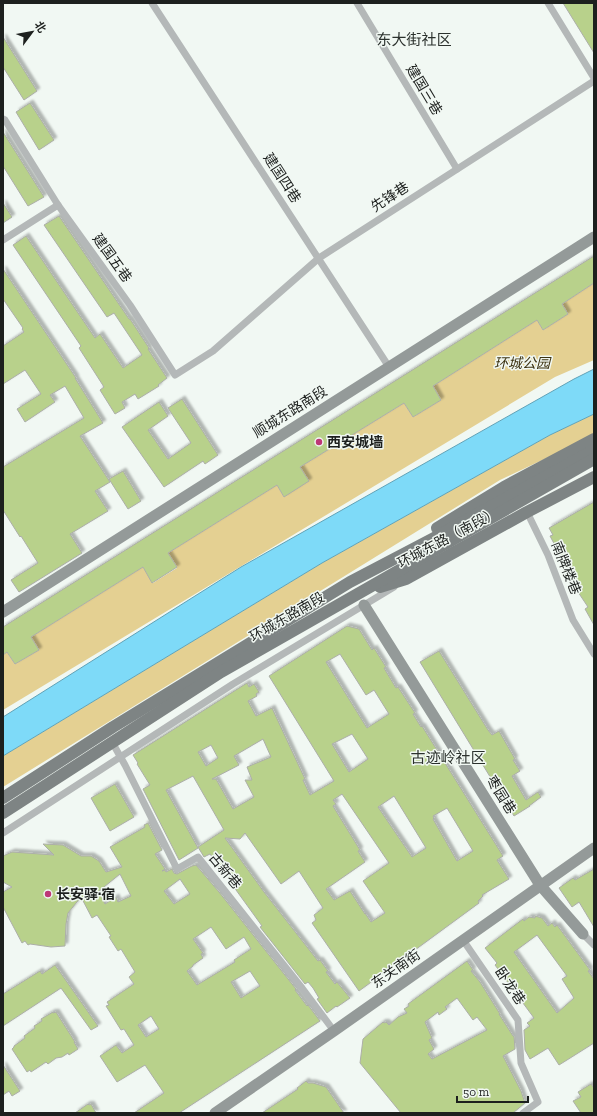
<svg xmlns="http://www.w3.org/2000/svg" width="597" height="1116" font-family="'Zilla Slab','Noto Sans SC',serif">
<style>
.green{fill:#e4d092}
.water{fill:#7edaf8;stroke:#61a2b7}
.building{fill:#b8d18b;stroke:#acaea8;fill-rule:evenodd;filter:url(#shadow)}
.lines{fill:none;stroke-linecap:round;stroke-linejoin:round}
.street{stroke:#b4b8b8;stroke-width:7}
.secondary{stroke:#949a99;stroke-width:11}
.primary{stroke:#7e8484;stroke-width:12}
.poi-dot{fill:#bd3777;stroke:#f1f8f3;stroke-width:1.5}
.labels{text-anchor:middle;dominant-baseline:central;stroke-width:3;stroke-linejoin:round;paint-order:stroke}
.street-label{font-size:14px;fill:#1d201e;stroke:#f1f8f3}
.park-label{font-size:14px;font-style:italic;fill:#3d3312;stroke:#f1f8f3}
.poi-label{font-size:14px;font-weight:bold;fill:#1d201e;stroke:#f1f8f3;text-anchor:start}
.neighbourhood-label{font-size:15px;fill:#2b312d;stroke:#f1f8f3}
</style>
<defs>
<filter id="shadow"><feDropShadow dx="3" dy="-3" stdDeviation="1" flood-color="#0004"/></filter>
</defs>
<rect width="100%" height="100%" fill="#f1f8f3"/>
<g class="green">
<polygon points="594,283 594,360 555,377 3,710 3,655 7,652 15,664 39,650 31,637 143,567 153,583 177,568 168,553 277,485 284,497 300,467 404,403 413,417 441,400 433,386 537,320 543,330 568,314 562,304"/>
<polygon points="594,414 594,434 555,454 500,480 3,787 3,756 322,563 550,435"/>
</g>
<polygon class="water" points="594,369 594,414 550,435 322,563 3,756 3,717 241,567 574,379"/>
<g class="building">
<polygon points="563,3 594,3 594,53"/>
<polygon points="3,37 37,91 24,100 3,67"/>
<polygon points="30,103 54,140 39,150 16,112"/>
<polygon points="3,132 44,197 28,206 3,166"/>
<polygon points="3,203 12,217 3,223"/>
<polygon points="59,216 129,319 130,319 149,348 148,349 167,378 158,385 159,386 138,399 135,394 122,402 125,408 115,414 100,390 104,387 79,348 81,346 13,245 26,236 95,338 100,334 123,368 142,355 114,313 107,317 44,225"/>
<polygon points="594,256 594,283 562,304 568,314 543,330 537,320 433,386 441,400 413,417 404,403 300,467 309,481 284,497 277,485 168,553 177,567 152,583 143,567 31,637 39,650 15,664 7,652 3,655 3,627"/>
<polygon points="3,269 76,378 75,378 103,423 80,436 110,482 95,491 108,511 70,534 82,553 19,592 11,580 38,563 21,536 20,537 3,510 3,467 84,418 65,386 50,395 55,402 25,422 17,409 41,394 25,370 3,384 3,346 24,332 22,329 23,328 3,299"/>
<polygon points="182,399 218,455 205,464 203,461 164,487 122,427 159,402 168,416 148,430 168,459 191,443 168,408"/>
<polygon points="123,471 141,501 128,509 109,479"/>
<polygon points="594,502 594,625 585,609 588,607 576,589 577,588 560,561 562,560 557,552 558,551 550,536 553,535 549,528"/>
<path d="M347 626 359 629 372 650 374 648 386 667 384 668 396 688 398 687 415 713 413 714 421 727 422 726 503 856 497 860 509 879 482 895 483 896 478 901 479 903 359 991 312 923 316 920 314 915 323 908 299 871 281 884 245 833 240 839 225 838 264 892 318 961 320 960 328 971 326 972 335 984 337 982 350 998 337 1007 336 1006 327 1013 317 999 319 998 313 988 308 982 305 984 260 927 262 926 210 854 204 857 198 847 224 830 193 776 166 790 198 848 179 860 143 789 150 785 137 764 138 763 133 755 247 683 249 687 254 684 259 692 256 694 257 696 248 701 256 716 272 708 305 779 303 780 310 795 334 781 269 676ZM340 654 366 695 374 690 389 714 367 728 326 662ZM352 734 368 759 349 772 332 744ZM263 739 271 757 247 767 252 780H245L254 797 233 809 216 779H212L239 765 234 756ZM211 745 218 758 206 766 198 752ZM342 794 389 863 363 881 385 913 371 922 365 913V914L350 891 334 900 326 889 365 862 358 851 360 850 333 806 336 804 333 800ZM394 796 426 848 412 857 378 807ZM447 808 473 851 457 861 433 819 434 818 433 816Z"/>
<polygon points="439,651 488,730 492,735 499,731 515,759 513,760 520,771 512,776 526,800 538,792 541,797 529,806 530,806 514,816 420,662"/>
<polygon points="115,784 134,817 110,831 91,798"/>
<path d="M148 823 162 850 155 854 165 869 162 871 165 870 166 872 172 869 174 873 177 874 192 866 196 865 219 892 296 989 295 990 307 1006 308 1005 320 1021 179 1113H134L164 1093 145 1065 117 1082 100 1056 116 1045 122 1053 134 1045 124 1029 121 1030 106 1006 109 1005 107 1002 134 984 129 977 135 972 121 949 118 951 109 937 111 936 97 915 92 918 81 897 68 913 66 924 65 946 51 947 30 944 28 945 25 941 22 943 3 907V892L12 887 3 882V856L12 852 54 855 43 844 63 845 81 856H91L99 861 106 872 122 867 110 847 145 827 144 825ZM120 874 131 896 118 902 116 897 105 904 99 891ZM180 879 190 894 174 904 164 891ZM211 927 226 949 244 937 251 949 234 960 235 962 197 985 187 971 193 966V965L203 958 201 954 203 953 193 939ZM250 971 260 986 241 998 231 982ZM151 1016 159 1029 146 1037 138 1025Z"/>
<polygon points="594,869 594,927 579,902 572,907 559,888 573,878 575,880"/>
<path d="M535 916 542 918 548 926 552 923 555 927 557 925 590 970 588 971 594 979V1043L559 1065 548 1048 530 1059 525 1050 524 1030 530 1026 527 1023 534 1018 495 965 497 963 485 948 523 919 524 921 529 917 535 918ZM537 935 567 976 562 979 574 998 557 1013 514 952Z"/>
<path d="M467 961 473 970 471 971 480 982 500 1014H499L513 1036H514L515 1049 503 1056 521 1091 525 1103 513 1113H401L360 1063 363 1039 383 1022 384 1023 386 1022 389 1025 398 1017 407 1013 404 1009 409 1006 408 1004ZM457 998 473 1020 477 1017 487 1030 432 1059 428 1054 434 1049 429 1040 432 1038 425 1022 438 1012 439 1015 447 1009 445 1007Z"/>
<polygon points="55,965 98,1026 91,1030 61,988 3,1026 3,994 40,971 42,974"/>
<polygon points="53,1012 53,1013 56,1012 75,1042 74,1042 78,1049 69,1055 68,1053 62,1057 56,1058 48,1064 46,1062 31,1072 30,1070 27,1072 12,1049 14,1047 14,1046 25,1038 24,1036 35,1028 34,1026 42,1021 41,1019"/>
<polygon points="3,1065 20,1091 12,1096 9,1091 3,1095"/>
<polygon points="306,1081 308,1083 313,1083 326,1087 344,1113 262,1113 298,1089 297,1088"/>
<polygon points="591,1084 594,1088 594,1113 581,1113 573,1101 581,1097 578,1092"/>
<polygon points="88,1104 89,1105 91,1104 96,1113 75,1113"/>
</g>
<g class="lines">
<g class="street">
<polyline points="152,3 389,367"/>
<polyline points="357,3 457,169"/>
<polyline points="548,3 594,78"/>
<polyline points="3,119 5,120 58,205 130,305 175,375 213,351 319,258 594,81"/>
<polyline points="3,240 58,205"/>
<polyline points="527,512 548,555 573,620 594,654"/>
<polyline points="112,742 125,765 177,869 198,857 302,988 334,1031"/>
<polyline points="3,833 233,684 394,587"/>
<polyline points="583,934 594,945"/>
<polyline points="463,940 518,1020 521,1063 538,1102 523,1113"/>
</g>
<g class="secondary">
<polyline points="364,605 540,885 583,934"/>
<polyline points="3,612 594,237"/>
<polyline points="215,1113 334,1031 594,848"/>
</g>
<g class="primary">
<polyline points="437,528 504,487 594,439"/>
<polyline points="380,587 406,579 527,512 594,477"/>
<polyline points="3,798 113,727 350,582 434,538 594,450"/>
<polyline points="3,813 221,672 594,459"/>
</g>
</g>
<g class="poi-dot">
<circle cx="319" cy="442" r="4"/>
<circle cx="48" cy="894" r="4"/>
</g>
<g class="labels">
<g class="street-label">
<text transform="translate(424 90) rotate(59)">建国三巷</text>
<text transform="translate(282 178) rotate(57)">建国四巷</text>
<text transform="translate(390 197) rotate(-33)">先锋巷</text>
<text transform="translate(112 258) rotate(54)">建国五巷</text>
<text transform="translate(290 412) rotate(-32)">顺城东路南段</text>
<text transform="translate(448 538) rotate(-28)">环城东路（南段）</text>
<text transform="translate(566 568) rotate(68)">南牌楼巷</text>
<text transform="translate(287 617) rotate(-30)">环城东路南段</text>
<text transform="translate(501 795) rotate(58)">枣园巷</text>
<text transform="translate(225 871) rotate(50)">古新巷</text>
<text transform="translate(396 969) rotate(-35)">东关南街</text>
<text transform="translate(510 986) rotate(56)">卧龙巷</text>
</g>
<g class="park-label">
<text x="522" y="363">环城公园</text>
</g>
<g class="poi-label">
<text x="327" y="442">西安城墙</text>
<text x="56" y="894">长安驿·宿</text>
</g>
<g class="neighbourhood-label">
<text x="414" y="40">东大街社区</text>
<text x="448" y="758">古迹岭社区</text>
</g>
</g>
<rect width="597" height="1116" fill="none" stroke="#1d201e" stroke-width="8"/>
<g transform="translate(32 32) rotate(58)" stroke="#f1f8f3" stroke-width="3" paint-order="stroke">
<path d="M0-3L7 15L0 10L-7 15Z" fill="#1d201e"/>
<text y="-6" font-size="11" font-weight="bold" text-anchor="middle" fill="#1d201e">北</text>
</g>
<path d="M457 1096v6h71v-6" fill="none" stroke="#1d201e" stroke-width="2"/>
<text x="463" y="1096" font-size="12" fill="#1d201e" stroke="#f1f8f3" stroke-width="3" paint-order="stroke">50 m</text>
</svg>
